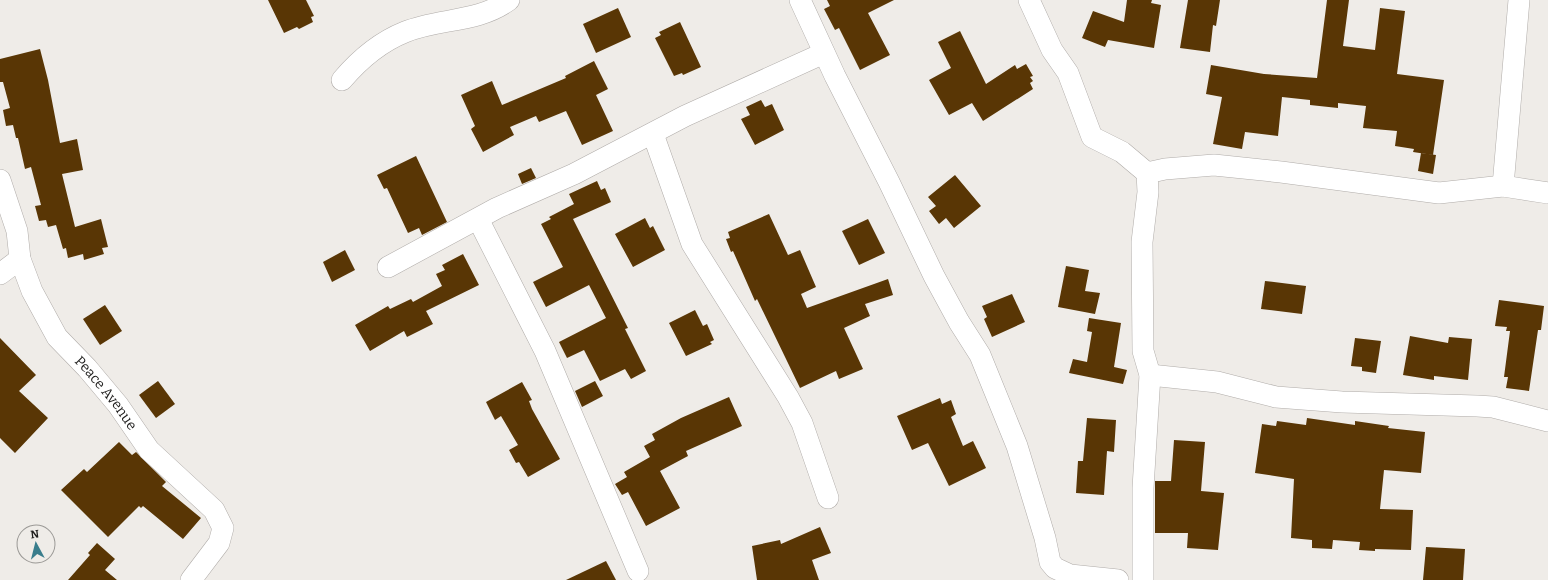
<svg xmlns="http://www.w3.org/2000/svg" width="1548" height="580" font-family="Bitter,serif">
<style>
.building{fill:#593605}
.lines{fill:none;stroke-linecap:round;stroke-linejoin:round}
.minor-casing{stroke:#b0aca9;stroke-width:22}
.minor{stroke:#fff;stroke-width:21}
.labels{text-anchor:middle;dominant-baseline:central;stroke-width:4;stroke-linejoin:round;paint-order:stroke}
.street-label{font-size:14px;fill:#1d1c1b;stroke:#efece8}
</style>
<rect width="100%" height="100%" fill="#efece8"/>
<g class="building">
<polygon points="268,0 306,0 314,16 311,17 313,22 299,29 297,27 284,33"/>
<polygon points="827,0 894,0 868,13 890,55 860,70 839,28 835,30 824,9 830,6"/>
<polygon points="1127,0 1152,0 1151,3 1161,5 1154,48 1108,40 1105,47 1082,38 1093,11 1124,22"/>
<polygon points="1188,0 1220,0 1216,26 1213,25 1210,52 1180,48"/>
<polygon points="1327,0 1349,0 1343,46 1375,50 1380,8 1405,11 1397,74 1444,80 1433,155 1413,152 1414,149 1395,146 1397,131 1363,128 1366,106 1338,103 1338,108 1310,105 1310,100 1282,97 1278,136 1245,132 1242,149 1213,144 1222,97 1206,94 1211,65 1264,74 1317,78"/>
<polygon points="618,8 631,37 596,53 583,24"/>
<polygon points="680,22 701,67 683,75 682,73 674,76 655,38 661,35 659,32"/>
<polygon points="960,31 986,84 1015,65 1017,69 1026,64 1033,76 1030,77 1033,81 1030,83 1033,89 983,121 972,103 949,115 929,80 951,68 938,42"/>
<polygon points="40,49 48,80 60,143 77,139 83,170 62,174 75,227 101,219 108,247 102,248 104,254 84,260 83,254 68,258 66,248 63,249 56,225 48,227 46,220 39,221 35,206 41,205 31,167 25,169 18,138 16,138 13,125 6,126 3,110 10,108 3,82 0,82 0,59"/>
<polygon points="594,61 608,89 596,95 613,131 582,145 566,111 539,122 536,116 510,127 514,135 483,152 471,129 475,126 461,95 492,81 502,105 566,78 565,76"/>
<polygon points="761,100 765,107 772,104 784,130 755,145 741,119 750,115 746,107"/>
<polygon points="1421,153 1436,155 1433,174 1418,171"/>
<polygon points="416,156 447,222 422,235 419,228 408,233 387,188 384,189 377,175"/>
<polygon points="531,168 536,178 522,184 518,174"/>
<polygon points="955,175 981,206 954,228 946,218 939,224 929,211 936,206 928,197"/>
<polygon points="597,181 601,190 605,188 611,202 573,219 628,328 625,329 646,371 631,379 625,369 600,381 584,350 567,358 559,342 606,318 589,285 546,307 533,282 563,267 541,224 551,219 549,217 574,204 569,194"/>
<polygon points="769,214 788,255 800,250 816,287 801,294 807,308 888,279 893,295 865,304 870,316 844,328 863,369 839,379 836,371 800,388 757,299 755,301 733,251 731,252 726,239 730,238 728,232"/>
<polygon points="645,218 650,228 653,226 665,250 633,267 615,234"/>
<polygon points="868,219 885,253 859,265 842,231"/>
<polygon points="345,250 355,270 332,282 323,262"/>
<polygon points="463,254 479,285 426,311 433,324 407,337 404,331 370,351 355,325 388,306 390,309 411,299 413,302 442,286 436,274 445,270 442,265"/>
<polygon points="1066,266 1089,270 1085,291 1100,293 1095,314 1058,307"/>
<polygon points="1265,281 1306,286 1302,314 1261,309"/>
<polygon points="1012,294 1025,322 992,337 984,319 987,317 982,306"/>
<polygon points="1499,300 1544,306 1541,330 1538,330 1529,391 1506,388 1508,377 1504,377 1510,331 1506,331 1507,327 1495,326"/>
<polygon points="105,305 122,331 100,345 83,319"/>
<polygon points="695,310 703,326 707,324 714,340 710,342 712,344 686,356 669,323"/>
<polygon points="1089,318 1121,323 1114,367 1127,370 1123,384 1069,373 1073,359 1087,362 1092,332 1087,331"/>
<polygon points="1410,336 1448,343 1449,337 1472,339 1468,380 1434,376 1434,380 1403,375"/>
<polygon points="0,338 36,375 19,391 48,418 15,453 0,438"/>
<polygon points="1355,338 1381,341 1376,373 1362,371 1362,367 1351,366"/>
<polygon points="158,381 175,404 156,418 139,395"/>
<polygon points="595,381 603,396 582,407 575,391"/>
<polygon points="522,382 532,400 529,401 532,409 560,459 528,477 519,462 516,463 509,450 518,445 501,416 495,420 486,402"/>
<polygon points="729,397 742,426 686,451 688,456 660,471 680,508 646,526 628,492 622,495 615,484 627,477 624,472 650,457 644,446 655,440 652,434 681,418"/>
<polygon points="940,398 942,404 951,400 956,414 951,417 963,446 973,441 986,468 949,486 928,443 912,450 897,416"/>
<polygon points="1087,418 1116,420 1114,452 1107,451 1104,495 1076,493 1078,461 1083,461"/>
<polygon points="1307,418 1355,425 1355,421 1389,426 1388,428 1425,432 1421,473 1384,470 1380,509 1413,510 1411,550 1375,549 1375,551 1359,550 1360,542 1333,540 1332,549 1312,548 1312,540 1291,538 1294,479 1255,473 1262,424 1276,426 1277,421 1306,425"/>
<polygon points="1174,440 1205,442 1201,491 1224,493 1218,550 1187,548 1188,533 1155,533 1155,481 1171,481"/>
<polygon points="119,442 132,455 136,452 166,482 162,486 201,518 183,539 143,506 141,508 139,506 108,537 61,490 84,469 87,472"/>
<polygon points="820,527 831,553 812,560 819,580 757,580 752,546 780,540 781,544"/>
<polygon points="97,543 115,559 105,570 117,580 68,580 90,555 88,553"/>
<polygon points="1426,547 1465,549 1463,580 1423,580"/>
<polygon points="606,561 616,580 566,580"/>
</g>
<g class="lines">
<defs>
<g id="minor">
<polyline points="800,0 835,76 889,182 934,276 959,322 980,355 1017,446 1045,538 1050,562 1055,568 1070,575 1118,580"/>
<polyline points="1029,0 1052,50 1068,73 1092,137 1122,152 1147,173"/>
<path d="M342 80C359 60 380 42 405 32 439 18 478 23 509 0"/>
<polyline points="653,134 692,244 788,397 802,423 828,498"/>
<polyline points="1147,173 1165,169 1214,165 1281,172 1439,193 1503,186 1548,193"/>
<path id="s1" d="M0 180 17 231 20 259 32 291 57 337 87 368 118 405 149 450 214 510 223 528 219 543 191 580"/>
<polyline points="1503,186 1519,0"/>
<polyline points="478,219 545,351 638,571"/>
<polyline points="388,267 497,208 574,174 685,116 824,53"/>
<polyline points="0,274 20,259"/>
<polyline points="1150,375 1217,382 1276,397 1342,402 1477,406 1493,407 1548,421"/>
<polyline points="1143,580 1143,488 1150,375 1143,351 1142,242 1148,192 1147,173"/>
</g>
</defs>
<use href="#minor" class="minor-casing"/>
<use href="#minor" class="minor"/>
</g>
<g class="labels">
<g class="street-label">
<text stroke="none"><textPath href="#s1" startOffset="243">Peace Avenue</textPath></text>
</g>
</g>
<g transform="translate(36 544) rotate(353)"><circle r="19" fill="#efece8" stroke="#9b9996"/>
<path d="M0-3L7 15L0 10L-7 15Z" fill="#397d8c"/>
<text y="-6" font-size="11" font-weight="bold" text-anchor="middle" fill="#1d1c1b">N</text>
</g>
</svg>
